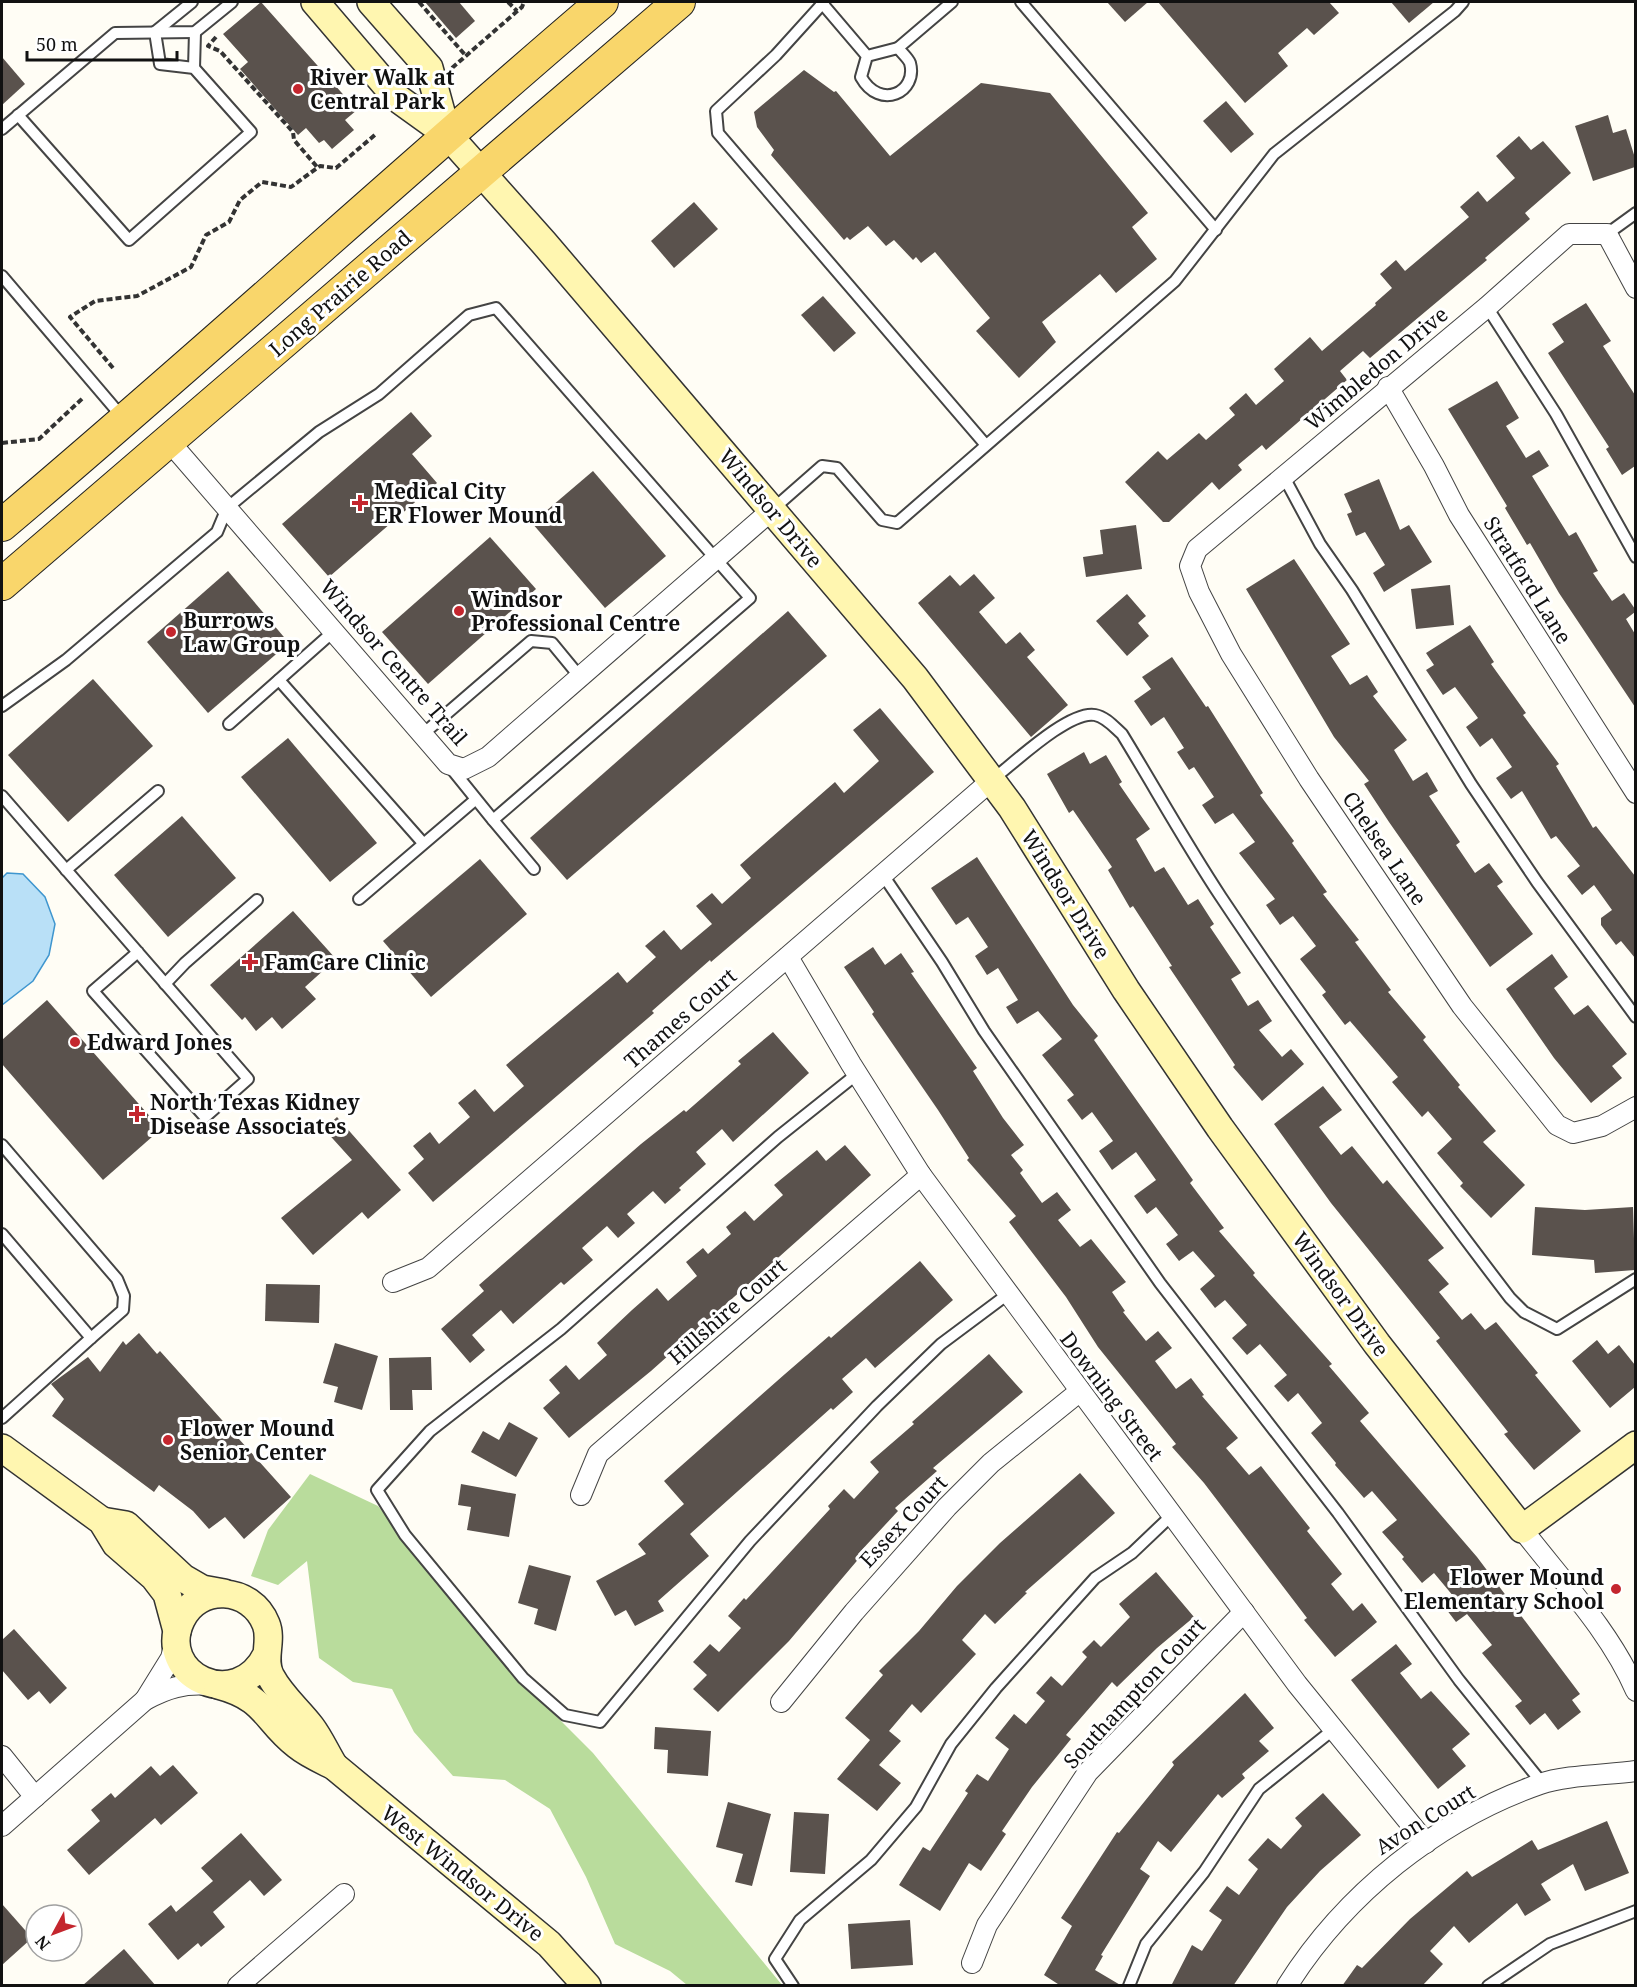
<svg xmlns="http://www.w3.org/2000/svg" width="1637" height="1987" font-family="'Noto Serif',serif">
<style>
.forest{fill:#b9dc9c}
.water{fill:#b9e0f7;stroke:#3f96cf;stroke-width:1.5}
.building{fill:#5a524d}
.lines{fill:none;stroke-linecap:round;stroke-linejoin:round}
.lane-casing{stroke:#444;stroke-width:14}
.street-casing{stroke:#444;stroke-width:22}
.secondary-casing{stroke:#333;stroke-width:30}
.primary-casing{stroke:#222;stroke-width:34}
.path{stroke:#333;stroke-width:4;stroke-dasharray:6 3;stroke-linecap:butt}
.lane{stroke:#fff;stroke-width:10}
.street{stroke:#fff;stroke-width:20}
.secondary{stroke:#fff6b0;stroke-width:27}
.primary{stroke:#f9d66b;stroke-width:32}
.poi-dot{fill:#c4262e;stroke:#fff;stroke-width:2}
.labels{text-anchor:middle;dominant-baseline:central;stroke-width:6;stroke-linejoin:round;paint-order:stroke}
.poi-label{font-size:21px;font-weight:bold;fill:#111;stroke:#fff;text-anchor:start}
.street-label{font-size:21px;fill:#111;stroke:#fff}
</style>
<rect width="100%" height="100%" fill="#fffdf5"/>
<polygon class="forest" points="310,1474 378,1506 515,1675 593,1753 782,1985 687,1985 670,1971 615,1944 586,1877 550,1809 505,1780 453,1776 414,1732 392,1689 353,1682 319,1658 307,1561 278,1585 251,1576 268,1530"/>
<polygon class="water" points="7,873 23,874 45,897 55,924 49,955 33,981 2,1005 2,878"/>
<g class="building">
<polygon points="261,2 357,110 345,120 354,130 332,149 324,140 319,143 306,128 298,135 240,69 248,62 223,34"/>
<polygon points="425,2 459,2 475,21 456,38"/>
<polygon points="1107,2 1148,2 1125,22"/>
<polygon points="1158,2 1329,2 1339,13 1314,35 1307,28 1278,53 1288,66 1245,103"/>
<polygon points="1391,2 1434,2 1409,23"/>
<polygon points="2,57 25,84 2,105"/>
<polygon points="804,70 834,92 836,91 890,156 981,83 1050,93 1148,213 1132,227 1157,259 1116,293 1100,274 1042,322 1056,342 1019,378 976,331 990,318 935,252 921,263 916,257 913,260 894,240 886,246 868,226 850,240 847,237 844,240 771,155 774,150 757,127 754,112"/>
<polygon points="1226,101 1254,134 1231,153 1203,121"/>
<polygon points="1608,115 1613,133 1626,129 1635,158 1635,167 1593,181 1575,126"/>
<polygon points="1519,136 1531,150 1543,141 1571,173 1525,213 1530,219 1485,258 1487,260 1370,358 1363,351 1340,371 1347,380 1266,450 1262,445 1238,465 1242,470 1219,490 1212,482 1169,522 1163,522 1125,482 1158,451 1167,460 1199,433 1206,440 1235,415 1229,408 1246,393 1256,405 1284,381 1274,369 1310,337 1322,351 1376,305 1375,303 1392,288 1380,274 1396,260 1405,271 1469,217 1460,207 1478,191 1487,202 1515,178 1496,156"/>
<polygon points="694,202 718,229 674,268 651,241"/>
<polygon points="823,296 856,333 834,352 801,315"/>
<polygon points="1586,303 1611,341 1603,346 1635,395 1635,466 1622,475 1606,449 1609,447 1548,353 1564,342 1552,324"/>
<polygon points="1497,381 1519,418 1506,426 1526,458 1539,450 1549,466 1532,476 1569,536 1576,532 1598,571 1593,573 1612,601 1624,593 1635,609 1635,612 1626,619 1635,634 1635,707 1559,593 1530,543 1527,545 1505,508 1507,506 1448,409"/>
<polygon points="411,412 432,436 412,454 437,483 329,577 282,524"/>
<polygon points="593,471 666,556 605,608 532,523"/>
<polygon points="1379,479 1400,530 1409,525 1432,562 1384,592 1373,573 1385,565 1365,532 1356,536 1347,514 1352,512 1344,494"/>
<polygon points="1136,525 1142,569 1086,577 1083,557 1103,554 1100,530"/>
<polygon points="490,537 536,589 428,684 382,632"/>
<polygon points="1294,559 1350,644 1331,656 1350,685 1367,675 1378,692 1373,696 1407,740 1394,750 1413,781 1427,772 1438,791 1429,796 1460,842 1456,845 1475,873 1489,863 1503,882 1497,886 1533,934 1490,967 1389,822 1364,784 1369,781 1334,737 1246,589"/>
<polygon points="228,571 289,643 208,713 147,642"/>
<polygon points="974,574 995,598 979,612 1006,644 1020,632 1035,650 1027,657 1068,705 1031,737 918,603 950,575 960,586"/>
<polygon points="1450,585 1454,625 1416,629 1411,589"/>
<polygon points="1127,594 1146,616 1138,623 1149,636 1127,656 1096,621"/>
<polygon points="788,611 827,656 567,880 530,838"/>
<polygon points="1470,625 1494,662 1491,664 1526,713 1523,715 1559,764 1556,766 1593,828 1596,826 1635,876 1635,958 1621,941 1616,945 1601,925 1601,918 1612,910 1594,885 1582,895 1567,876 1580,866 1556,836 1551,839 1522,791 1511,799 1496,778 1512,767 1492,738 1480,747 1466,727 1478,718 1455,687 1443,695 1426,670 1434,665 1426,653"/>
<polygon points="1172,657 1206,707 1208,706 1263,793 1260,795 1294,841 1292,843 1327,892 1323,894 1359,940 1355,942 1391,990 1388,992 1426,1037 1423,1040 1460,1085 1458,1087 1496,1131 1483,1142 1525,1185 1491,1218 1460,1186 1463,1183 1437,1153 1452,1139 1428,1111 1422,1117 1392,1082 1398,1077 1350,1021 1345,1025 1322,995 1326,992 1300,959 1316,946 1293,916 1280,925 1266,905 1275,899 1239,853 1255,842 1233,813 1215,824 1202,805 1214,797 1194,767 1189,770 1177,752 1184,748 1164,717 1151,726 1134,701 1151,689 1142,677"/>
<polygon points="93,679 153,746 68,822 8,755"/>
<polygon points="880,708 934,772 711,962 710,960 652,1011 654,1013 433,1202 408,1173 424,1159 413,1146 430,1132 439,1144 470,1117 458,1103 475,1089 494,1112 524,1086 506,1065 618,972 627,983 656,957 645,946 664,930 681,950 712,924 696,906 712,893 722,904 751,878 740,865 835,782 844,793 879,761 853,730"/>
<polygon points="288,738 377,843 330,882 241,777"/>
<polygon points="1084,752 1090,764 1106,755 1122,782 1119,784 1150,829 1136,839 1155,872 1164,867 1188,905 1198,899 1214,924 1210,927 1241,973 1231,979 1248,1006 1258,1000 1272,1021 1259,1030 1282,1057 1291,1049 1304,1064 1262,1101 1233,1067 1235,1065 1169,967 1172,966 1133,906 1130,908 1108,870 1112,867 1073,810 1069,813 1047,774"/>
<polygon points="182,816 236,878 168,937 114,875"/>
<polygon points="977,857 1073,1005 1098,1036 1094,1040 1193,1180 1190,1183 1224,1228 1219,1231 1255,1273 1253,1275 1332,1364 1329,1366 1369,1413 1360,1421 1477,1557 1580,1694 1572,1700 1581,1712 1558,1730 1545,1713 1530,1725 1515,1706 1522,1701 1482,1653 1492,1645 1467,1614 1456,1622 1443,1605 1454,1597 1434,1573 1422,1583 1402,1559 1404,1557 1382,1532 1397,1520 1372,1491 1364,1498 1335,1465 1336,1463 1311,1433 1322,1423 1298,1393 1288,1402 1274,1386 1287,1375 1260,1344 1247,1355 1232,1338 1247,1325 1225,1300 1215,1308 1200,1289 1215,1276 1193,1251 1179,1261 1166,1244 1178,1235 1156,1207 1147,1214 1134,1196 1156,1180 1136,1152 1112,1170 1099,1151 1113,1141 1092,1112 1082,1120 1067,1100 1074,1095 1042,1055 1062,1039 1038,1011 1017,1024 1006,1007 1018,1000 998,968 987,975 975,956 988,947 968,917 956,925 931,888"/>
<polygon points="480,859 527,914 431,997 383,941"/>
<polygon points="293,911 336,959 305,987 316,999 282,1029 272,1017 256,1031 245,1017 242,1020 210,985"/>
<polygon points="873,947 885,965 901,953 914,972 911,973 977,1068 973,1071 1003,1118 1024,1145 1011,1155 1023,1170 1020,1173 1042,1203 1057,1192 1071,1210 1058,1220 1080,1247 1091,1239 1126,1282 1112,1292 1125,1311 1123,1312 1146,1341 1158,1331 1172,1348 1155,1361 1176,1389 1191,1378 1204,1395 1202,1396 1238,1438 1226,1448 1249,1475 1261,1466 1310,1528 1307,1531 1342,1574 1331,1584 1353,1611 1362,1603 1377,1622 1335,1657 1304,1620 1307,1618 1204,1483 1172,1447 1176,1444 1098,1347 1066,1297 1009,1222 1016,1216 967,1160 969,1158 938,1110 872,1014 874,1012 844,967"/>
<polygon points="1552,954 1568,977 1554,988 1574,1015 1588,1005 1627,1054 1612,1066 1622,1078 1591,1103 1554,1058 1506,989"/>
<polygon points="47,1000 161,1129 103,1180 2,1064 2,1040"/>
<polygon points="773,1032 809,1073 733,1142 722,1129 696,1152 706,1164 679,1188 681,1190 665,1204 653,1191 627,1214 635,1223 618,1238 607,1226 582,1248 593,1260 564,1285 561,1282 513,1324 501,1310 472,1335 485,1350 470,1363 441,1329 484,1291 479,1285 641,1144 684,1110 686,1112 741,1064 738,1061"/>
<polygon points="1323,1086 1342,1110 1319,1127 1341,1155 1352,1146 1383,1184 1387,1180 1444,1248 1428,1260 1449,1284 1439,1292 1462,1320 1471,1313 1485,1330 1496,1322 1538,1373 1535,1375 1581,1431 1534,1470 1504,1434 1508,1432 1436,1341 1440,1338 1331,1203 1274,1124"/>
<polygon points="337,1117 401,1190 368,1219 362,1212 313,1255 281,1218 352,1160 324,1129"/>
<polygon points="845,1145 871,1175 651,1371 569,1438 543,1408 560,1393 549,1380 566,1365 579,1380 607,1355 597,1343 632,1310 657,1288 668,1301 697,1276 686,1262 703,1248 708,1254 731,1234 726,1227 745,1211 754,1221 783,1195 774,1185 817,1150 826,1161"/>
<polygon points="1535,1207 1585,1210 1633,1207 1635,1270 1595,1273 1594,1260 1532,1255"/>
<polygon points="920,1261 953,1300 875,1368 866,1358 842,1379 853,1392 833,1410 831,1408 690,1534 709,1556 658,1601 664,1611 635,1626 626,1610 615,1616 596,1581 646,1554 638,1544 684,1504 664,1481 785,1374 829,1336 831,1338"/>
<polygon points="266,1284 320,1285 319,1323 265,1321"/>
<polygon points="139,1333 157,1354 160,1351 291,1497 244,1539 225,1517 209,1529 193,1511 159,1485 154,1492 52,1416 64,1399 51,1384 88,1357 100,1372 123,1341 126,1345"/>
<polygon points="1597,1340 1608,1354 1619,1345 1635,1365 1635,1387 1610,1408 1572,1361"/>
<polygon points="335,1343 378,1356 362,1410 334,1402 338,1387 323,1383"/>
<polygon points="989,1354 1023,1392 933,1468 937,1471 895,1508 898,1511 858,1554 861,1556 789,1641 718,1712 693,1689 707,1675 693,1662 710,1644 719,1652 741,1628 728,1616 744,1598 746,1600 830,1509 828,1506 844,1489 854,1499 879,1472 870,1462 914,1424 912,1422"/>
<polygon points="431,1357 432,1390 412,1390 413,1410 390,1410 389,1358"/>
<polygon points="509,1422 538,1438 516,1477 471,1452 483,1431 499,1440"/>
<polygon points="1080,1473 1115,1513 1025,1592 1027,1593 995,1624 985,1614 962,1640 976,1654 921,1713 912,1704 889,1731 901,1741 879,1765 901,1783 877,1811 837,1779 870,1740 845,1718 883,1675 879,1671 919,1631 957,1586 1000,1543"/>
<polygon points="461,1484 516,1494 509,1537 467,1530 471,1507 458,1505"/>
<polygon points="529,1565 571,1576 556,1631 534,1624 538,1609 518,1603"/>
<polygon points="1156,1572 1194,1617 1157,1648 1117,1687 1112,1682 1066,1735 1071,1739 1032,1787 1002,1831 1006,1834 981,1871 969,1863 940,1911 899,1885 923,1847 930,1851 968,1793 965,1791 977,1774 988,1781 1009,1749 995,1738 1014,1714 1026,1724 1045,1701 1036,1693 1051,1676 1062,1686 1087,1657 1082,1652 1094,1640 1101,1647 1130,1617 1119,1604"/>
<polygon points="14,1629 67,1688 50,1704 39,1691 28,1700 2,1670 2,1640"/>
<polygon points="1396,1644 1412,1664 1400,1673 1421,1699 1431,1691 1470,1734 1452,1749 1466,1766 1438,1789 1351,1680"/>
<polygon points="1245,1693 1274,1728 1259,1741 1269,1751 1242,1774 1245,1778 1222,1798 1218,1794 1171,1852 1158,1841 1140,1869 1150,1876 1101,1955 1103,1956 1095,1970 1122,1986 1061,1986 1044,1975 1072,1926 1061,1918 1117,1832 1119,1833 1174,1765 1172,1762"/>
<polygon points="655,1727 711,1731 708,1776 667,1773 668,1750 654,1749"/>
<polygon points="173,1765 198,1793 161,1825 155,1818 89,1875 67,1850 100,1821 91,1810 111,1793 115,1798 151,1766 160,1776"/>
<polygon points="1323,1793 1361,1835 1320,1871 1287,1907 1233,1986 1171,1986 1192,1945 1202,1951 1222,1920 1209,1911 1227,1886 1239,1895 1258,1869 1248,1860 1268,1838 1281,1849 1302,1826 1295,1818"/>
<polygon points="728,1802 771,1814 752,1886 735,1882 743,1854 716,1847"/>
<polygon points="794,1812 829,1814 825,1874 790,1872"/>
<polygon points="1607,1821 1629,1873 1585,1891 1573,1864 1541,1884 1551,1900 1525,1916 1517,1903 1469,1943 1454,1926 1430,1951 1443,1964 1422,1986 1342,1986 1357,1965 1362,1968 1410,1919 1467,1871 1472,1877 1532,1840 1538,1850"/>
<polygon points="241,1833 282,1880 264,1896 250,1880 213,1912 225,1927 201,1947 198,1943 178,1960 148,1924 171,1905 176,1912 213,1881 201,1868"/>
<polygon points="2,1904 32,1938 2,1965"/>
<polygon points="910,1920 913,1965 851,1969 848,1924"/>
<polygon points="124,1949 156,1986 82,1986"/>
</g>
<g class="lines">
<defs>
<g id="lane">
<path d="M821 2 867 56 898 48C902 53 908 58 910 63 918 92 880 111 861 77L867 56"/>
<polyline points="824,2 776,55 716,111 718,133 985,444"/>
<polyline points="1021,2 1216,230"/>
<polyline points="155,32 192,2"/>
<polyline points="898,48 952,2"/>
<polyline points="194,68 195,32"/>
<polyline points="18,115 129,240 251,132 194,68 160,64 155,32"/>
<polyline points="2,129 115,33 195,32 232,2"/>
<polyline points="1607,234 1636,213"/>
<polyline points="2,276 123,418"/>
<polyline points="1487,307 1556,414 1636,557"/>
<polyline points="1284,477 1320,544 1352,590 1471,784 1537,882 1636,1017"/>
<polyline points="773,509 822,466 837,468 882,520 897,523 1175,281 1274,154 1455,11 1463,2"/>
<polyline points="279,680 423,843"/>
<polyline points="2,706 66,660 217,532 227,508 319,432 379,394 469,315 496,308 750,598 493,820 451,768"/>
<polyline points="229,724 334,631"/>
<polyline points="423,734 531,641 552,643 580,677"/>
<path d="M992 780C1013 764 1069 710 1095 715 1106 717 1114 727 1122 734 1155 788 1186 844 1221 897 1312 1034 1410 1167 1510 1298L1524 1312 1557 1329 1636 1279"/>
<polyline points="2,796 248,1079 205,1117 93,991 138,952"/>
<polyline points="493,820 534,869"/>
<polyline points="66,870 158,791"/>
<polyline points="883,875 942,962 984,1031 1160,1283 1338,1513 1459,1680 1542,1783"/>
<polyline points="359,899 475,800"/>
<polyline points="165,984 185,963 257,900"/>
<polyline points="857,1074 778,1137 561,1329 430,1431 377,1490 405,1535 523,1678 565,1715 600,1722 750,1541 877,1406 941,1344 1008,1294"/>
<polyline points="2,1145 117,1279 124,1296 123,1310 91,1338"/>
<polyline points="2,1234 91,1338 2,1418"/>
<polyline points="793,1986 775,1959 800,1920 871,1860 916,1807 951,1744 996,1688 1095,1578 1132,1553 1172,1515"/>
<polyline points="1129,1986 1146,1944 1204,1872 1259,1789 1334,1729"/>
<polyline points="1488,1986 1550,1944 1636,1911"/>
</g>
<g id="street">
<polyline points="1636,288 1607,234 1569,234 1487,307 1197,549 1190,566 1199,592 1231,654 1309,779 1462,1006 1557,1125 1573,1133 1602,1126 1636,1107"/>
<polyline points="1388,387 1434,466 1459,515 1636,793"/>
<polyline points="168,440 448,764 464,769 488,757 773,509"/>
<polyline points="788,957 851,1064 921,1175 1297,1684 1426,1843"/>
<polyline points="393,1282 428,1268 992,780"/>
<polyline points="581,1495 598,1454 921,1175"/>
<path d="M1522 1529C1562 1581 1610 1631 1636 1691"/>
<polyline points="145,1700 171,1658 176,1638"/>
<polyline points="781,1702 854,1612 947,1507 991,1463 1079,1392"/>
<polyline points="2,1756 35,1797"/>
<path d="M2 1826 145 1700C167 1688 184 1683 209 1685"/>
<polyline points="972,1963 987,1925 1088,1772 1244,1612"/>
<polyline points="238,1986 344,1894"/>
<path d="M1287 1986C1345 1894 1437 1820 1540 1784 1565 1775 1608 1775 1636 1771"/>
</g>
<g id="secondary">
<polyline points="315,2 397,98 447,134 544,243 915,678 1012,808 1126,990 1220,1128 1377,1344 1522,1529 1636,1445"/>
<polyline points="371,2 429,68 447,134"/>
<polyline points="2,1448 102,1521 116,1544 154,1577 167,1594 177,1631"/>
<polyline points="102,1521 126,1525 183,1578 202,1589 224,1593"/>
<path d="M267 1654C237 1715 155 1675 181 1620 198 1583 251 1586 266 1624 273 1641 261 1660 271 1677 281 1696 298 1710 311 1727 320 1739 326 1753 334 1766"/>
<path d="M218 1685C267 1698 264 1719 297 1745 308 1754 322 1760 334 1766L549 1944 587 1986"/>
</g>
<g id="primary">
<path d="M2 525C205 354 400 174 602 2"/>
<polyline points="2,584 679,2"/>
</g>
</defs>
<use href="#lane" class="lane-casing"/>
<use href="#street" class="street-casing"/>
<use href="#secondary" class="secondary-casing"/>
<use href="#primary" class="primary-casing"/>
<g class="path">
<polyline points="419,2 466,56"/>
<polyline points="508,2 517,11"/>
<polyline points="216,37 208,46 220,51 293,132 294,140 318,168"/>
<polyline points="452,68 522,7 524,2"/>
<polyline points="113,368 70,317 95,301 137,296 191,267 206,235 229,222 240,200 262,182 291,187 320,166 336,168 376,134"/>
<polyline points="2,443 39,439 84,397"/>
</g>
<use href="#lane" class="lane"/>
<use href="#street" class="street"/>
<use href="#secondary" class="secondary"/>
<use href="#primary" class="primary"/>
</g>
<g class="poi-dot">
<circle cx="298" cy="89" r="6"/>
<path d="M357 494h6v6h6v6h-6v6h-6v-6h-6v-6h6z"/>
<circle cx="459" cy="611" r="6"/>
<circle cx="171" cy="632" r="6"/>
<path d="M247 953h6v6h6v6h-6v6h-6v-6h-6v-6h6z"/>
<circle cx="75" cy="1042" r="6"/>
<path d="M134 1105h6v6h6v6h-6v6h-6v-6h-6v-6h6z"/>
<circle cx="168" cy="1440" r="6"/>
<circle cx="1616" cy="1589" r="6"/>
</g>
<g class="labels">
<g class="poi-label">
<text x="310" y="77">River Walk at<tspan x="310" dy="24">Central Park</tspan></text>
<text x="374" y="491">Medical City<tspan x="374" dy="24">ER Flower Mound</tspan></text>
<text x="471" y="599">Windsor<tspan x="471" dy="24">Professional Centre</tspan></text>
<text x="183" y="620">Burrows<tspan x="183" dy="24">Law Group</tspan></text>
<text x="264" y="962">FamCare Clinic</text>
<text x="87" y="1042">Edward Jones</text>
<text x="150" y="1102">North Texas Kidney<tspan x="150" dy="24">Disease Associates</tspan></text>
<text x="180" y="1428">Flower Mound<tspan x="180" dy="24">Senior Center</tspan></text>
<text x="1604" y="1577" text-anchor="end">Flower Mound<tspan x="1604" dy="24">Elementary School</tspan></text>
</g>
<g class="street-label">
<text transform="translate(340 293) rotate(-41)">Long Prairie Road</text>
<text transform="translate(1376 368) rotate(-40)">Wimbledon Drive</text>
<text transform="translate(771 508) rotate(50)">Windsor Drive</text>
<text transform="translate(1528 580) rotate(58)">Stratford Lane</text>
<text transform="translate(394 662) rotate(49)">Windsor Centre Trail</text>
<text transform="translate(1385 848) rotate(56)">Chelsea Lane</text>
<text transform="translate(1066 894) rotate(58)">Windsor Drive</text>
<text transform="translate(680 1018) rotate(-41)">Thames Court</text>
<text transform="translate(1341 1294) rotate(54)">Windsor Drive</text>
<text transform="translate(727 1311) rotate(-41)">Hillshire Court</text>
<text transform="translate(1112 1396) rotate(53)">Downing Street</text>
<text transform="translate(903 1521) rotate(-47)">Essex Court</text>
<text transform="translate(1134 1693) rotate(-47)">Southampton Court</text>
<text transform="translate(1425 1819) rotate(-32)">Avon Court</text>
<text transform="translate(463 1873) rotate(39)">West Windsor Drive</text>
</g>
</g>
<rect width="1637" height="1987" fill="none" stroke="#111111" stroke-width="6"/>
<g transform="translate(54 1933) rotate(229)"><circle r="28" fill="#ffffff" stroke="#a0a0a0" stroke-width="1.5"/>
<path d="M0-4.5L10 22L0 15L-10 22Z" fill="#c4262e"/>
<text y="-9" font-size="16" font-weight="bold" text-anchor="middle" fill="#111111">N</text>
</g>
<path d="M27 51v9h150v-9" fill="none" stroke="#111111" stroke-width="3"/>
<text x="36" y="51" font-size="18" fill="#111111" stroke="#ffffff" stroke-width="4.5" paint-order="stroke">50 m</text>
</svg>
